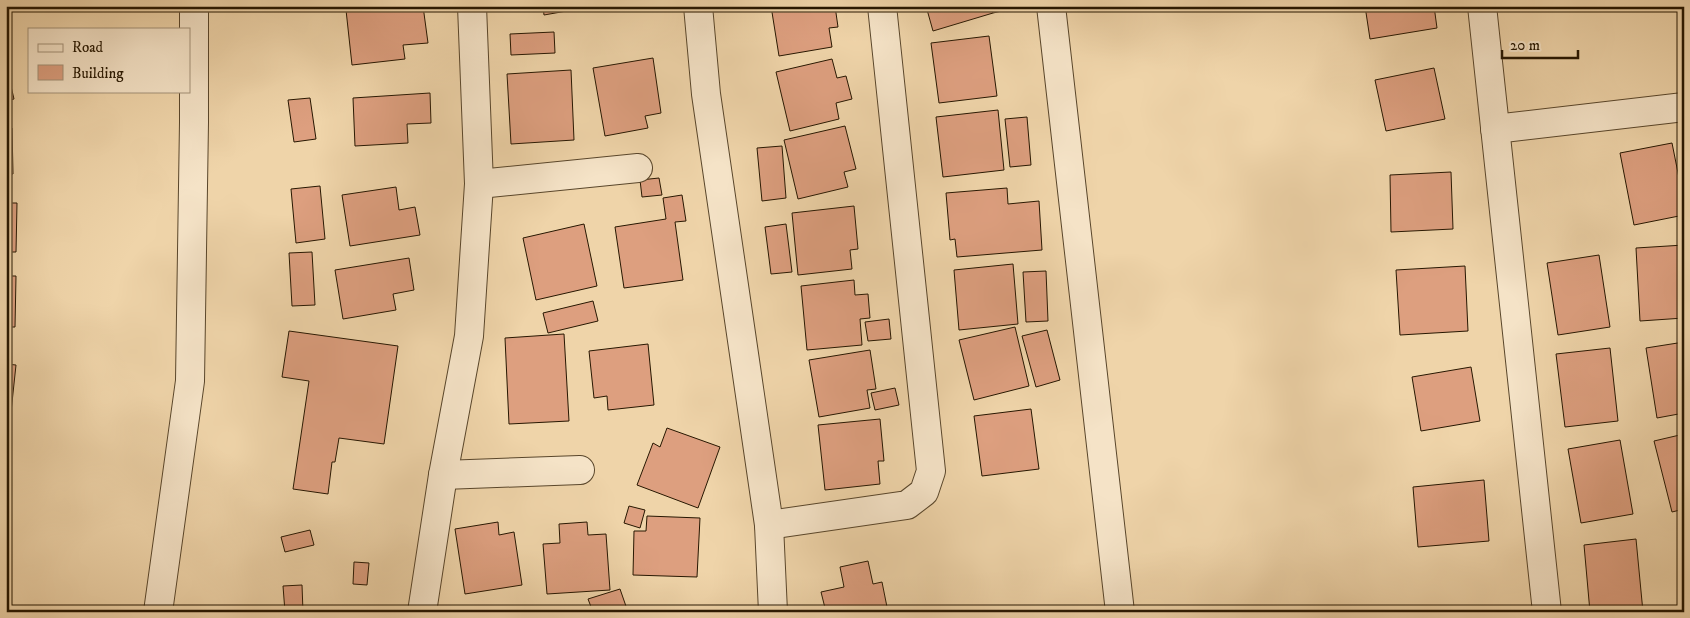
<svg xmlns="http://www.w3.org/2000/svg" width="1690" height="618" font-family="'IM FELL DW Pica',serif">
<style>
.building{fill:#dd9f7f;stroke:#271701}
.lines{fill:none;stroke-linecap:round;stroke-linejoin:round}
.minor-casing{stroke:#59462b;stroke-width:30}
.minor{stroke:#f5e3c7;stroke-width:28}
</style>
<rect width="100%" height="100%" fill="#efd4a9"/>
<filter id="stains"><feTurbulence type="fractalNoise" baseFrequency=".004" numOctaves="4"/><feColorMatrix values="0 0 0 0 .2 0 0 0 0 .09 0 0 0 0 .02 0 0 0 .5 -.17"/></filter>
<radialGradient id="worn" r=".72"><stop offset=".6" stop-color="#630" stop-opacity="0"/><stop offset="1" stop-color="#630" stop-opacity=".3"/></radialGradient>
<g class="building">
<polygon points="384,6 423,6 428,43 403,45 405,59 352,65 346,10"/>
<polygon points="543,6 595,6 544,15"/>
<polygon points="771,6 835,6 838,27 829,28 832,47 779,56"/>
<polygon points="926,6 990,6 993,13 933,31"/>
<polygon points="991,6 1014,6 1014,8 993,13"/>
<polygon points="1365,6 1434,6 1437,28 1370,39"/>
<polygon points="554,32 555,53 511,55 510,34"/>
<polygon points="989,36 997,96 939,103 931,43"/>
<polygon points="653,58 661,113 645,116 648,128 605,136 593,68"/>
<polygon points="832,59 837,78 846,76 852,99 836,103 839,119 790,131 776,72"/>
<polygon points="6,65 14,99 6,101"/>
<polygon points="1434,68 1445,119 1386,131 1375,80"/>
<polygon points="571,70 574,140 511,144 507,74"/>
<polygon points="430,93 431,123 407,124 408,143 355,146 353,98"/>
<polygon points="310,98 316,139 294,142 288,100"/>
<polygon points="998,110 1004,170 943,177 936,117"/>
<polygon points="1027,117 1031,165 1010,167 1005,119"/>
<polygon points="845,126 856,169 844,172 848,187 798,199 784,140"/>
<polygon points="6,128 12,128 13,174 6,174"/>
<polygon points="1672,143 1684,203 1684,215 1634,225 1620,153"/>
<polygon points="782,146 786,198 762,201 757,148"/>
<polygon points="1451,172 1453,229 1391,232 1390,175"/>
<polygon points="659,178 662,195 642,197 640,180"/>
<polygon points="320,186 325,239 296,243 291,189"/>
<polygon points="396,187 399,210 415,207 420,235 350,246 342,195"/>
<polygon points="1007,188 1008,204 1039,201 1042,250 957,257 955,239 950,240 946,193"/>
<polygon points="682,195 686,221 675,222 683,280 624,288 615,227 666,219 663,198"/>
<polygon points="6,203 17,203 16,252 6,252"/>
<polygon points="854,206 858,249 850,250 852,269 798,275 792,213"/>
<polygon points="584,224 597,286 536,300 523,238"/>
<polygon points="786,224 792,272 771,274 765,227"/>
<polygon points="1684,245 1684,318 1640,321 1636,248"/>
<polygon points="312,252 315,305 292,306 289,253"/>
<polygon points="1599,255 1610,327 1558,335 1547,263"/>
<polygon points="409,258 414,290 393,294 396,310 343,319 335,270"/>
<polygon points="1013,264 1018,324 959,330 954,270"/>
<polygon points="1465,266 1468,331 1400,335 1396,270"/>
<polygon points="1046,271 1048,321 1026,322 1023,272"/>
<polygon points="6,276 16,276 15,327 6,327"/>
<polygon points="854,280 855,295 868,294 870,318 860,319 862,345 807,350 801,286"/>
<polygon points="593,301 598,321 548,333 543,313"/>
<polygon points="889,319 891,339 868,341 865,322"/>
<polygon points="1015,327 1029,386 974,400 959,340"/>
<polygon points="1047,330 1060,380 1036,387 1022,336"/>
<polygon points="289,331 398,346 384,444 339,438 335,462 332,462 328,494 293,489 309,381 282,377"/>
<polygon points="564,334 569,421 509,424 505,338"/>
<polygon points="1684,342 1684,413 1657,418 1646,348"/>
<polygon points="648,344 654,405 608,410 607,396 594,398 589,351"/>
<polygon points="1610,348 1618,421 1565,427 1556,354"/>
<polygon points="870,350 876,389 867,390 870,408 819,417 809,360"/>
<polygon points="6,364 16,365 11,412 6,412"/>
<polygon points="1471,367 1480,421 1421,431 1412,377"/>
<polygon points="895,388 899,405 875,410 871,393"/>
<polygon points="1031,409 1039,469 982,476 974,416"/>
<polygon points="880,419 884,461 878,461 880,484 825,490 818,425"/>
<polygon points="667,428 720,447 698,508 637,485 653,443 660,447"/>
<polygon points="1684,434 1684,509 1672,512 1654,441"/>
<polygon points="1620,440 1633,514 1581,523 1568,449"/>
<polygon points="1484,480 1489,541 1418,547 1413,487"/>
<polygon points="629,506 645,510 640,528 624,523"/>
<polygon points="647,516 700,518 697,577 633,575 634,531 646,531"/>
<polygon points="498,522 499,535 514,532 522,585 465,594 455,529"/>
<polygon points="587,522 588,535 606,534 610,590 547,594 543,544 560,543 559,524"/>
<polygon points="310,530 314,545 285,552 281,537"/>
<polygon points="1636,539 1643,612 1590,612 1584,545"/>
<polygon points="868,561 873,584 882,582 888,612 826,612 821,592 844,587 840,567"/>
<polygon points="354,562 369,563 367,585 353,584"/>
<polygon points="302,585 303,612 285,612 283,586"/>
<polygon points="620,589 628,612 593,612 588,599"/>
</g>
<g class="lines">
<defs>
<g id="minor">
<polyline points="698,6 706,94 769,525 773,612"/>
<polyline points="1051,6 1120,612"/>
<polyline points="1482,6 1547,612"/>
<polyline points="1495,129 1684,107"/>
<polyline points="479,184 638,168"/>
<polyline points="443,475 580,470"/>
<polyline points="769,525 907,505 924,492 931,471 882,6"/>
<polyline points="158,612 190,381 194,122 194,6"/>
<polyline points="422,612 443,475 469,336 479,184 472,6"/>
</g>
</defs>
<use href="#minor" class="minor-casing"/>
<use href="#minor" class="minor"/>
</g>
<rect width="1690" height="618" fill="none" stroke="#efd4a9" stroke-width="25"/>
<rect x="8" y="8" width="1675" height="603" fill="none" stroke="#271701" stroke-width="2.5"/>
<rect x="12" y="12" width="1665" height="593" fill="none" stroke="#271701"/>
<rect x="28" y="28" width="162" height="65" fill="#f5e3c7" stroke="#a39178"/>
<rect x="38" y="44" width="25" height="8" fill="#f5e3c7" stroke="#a39178"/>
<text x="72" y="52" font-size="15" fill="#271701">Road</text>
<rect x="38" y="65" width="25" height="15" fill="#dd9f7f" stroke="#a39178"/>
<text x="72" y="78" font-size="15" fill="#271701">Building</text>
<path d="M1502 50v8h76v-8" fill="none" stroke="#271701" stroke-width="2.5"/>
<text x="1510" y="50" font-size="15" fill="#271701" stroke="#f5e3c7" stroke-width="4" paint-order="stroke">20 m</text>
<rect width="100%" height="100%" filter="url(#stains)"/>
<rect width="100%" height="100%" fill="url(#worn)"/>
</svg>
